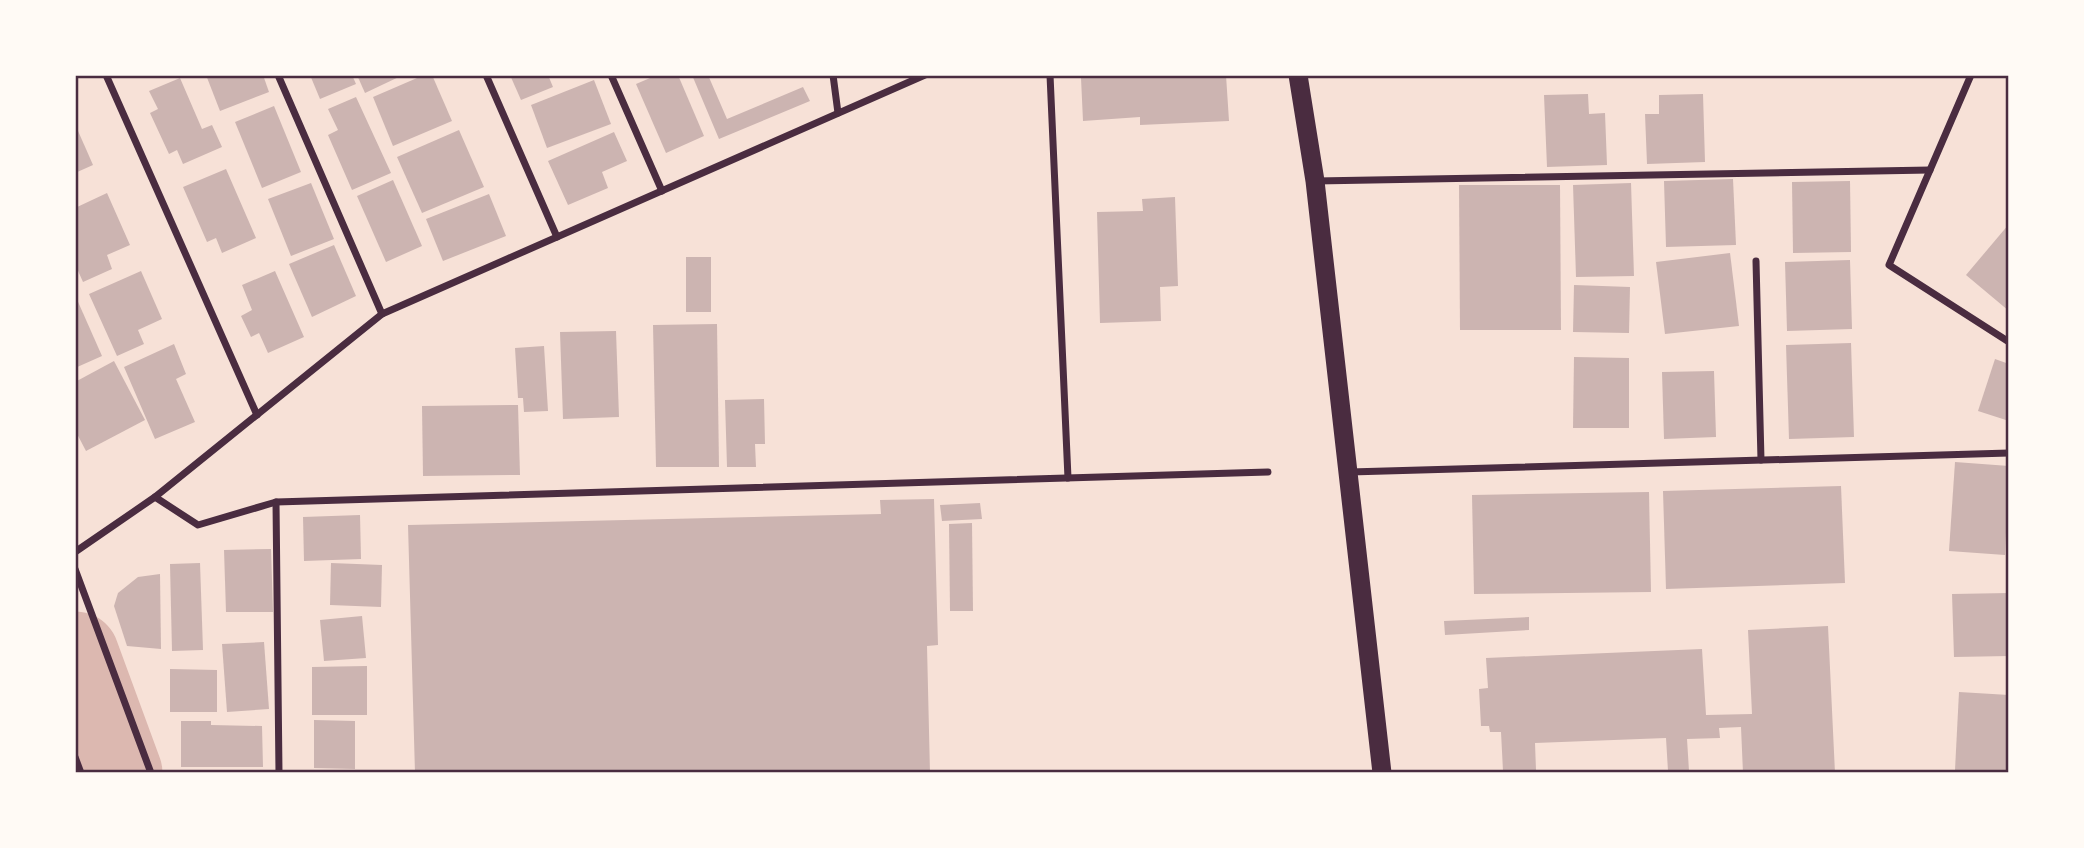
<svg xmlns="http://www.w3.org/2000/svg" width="2084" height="848" font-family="Signika,sans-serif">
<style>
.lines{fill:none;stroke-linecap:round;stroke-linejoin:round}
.river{stroke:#dcb8b0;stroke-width:89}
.building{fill:#ccb4b1}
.minor{stroke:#4a2c40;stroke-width:7}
.trunk{stroke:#4a2c40;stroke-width:19}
.neatline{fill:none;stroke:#4a2c40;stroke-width:2.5}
</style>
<rect width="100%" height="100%" fill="#f7e1d7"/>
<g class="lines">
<polyline class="river" points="75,656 118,773"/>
</g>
<g class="building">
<polygon points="206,75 263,75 269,92 220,111"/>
<polygon points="310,75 352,75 356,84 320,99"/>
<polygon points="357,75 403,75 365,93"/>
<polygon points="424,75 432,75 452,121 393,146 373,97"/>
<polygon points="510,75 548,75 553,87 521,100"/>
<polygon points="657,75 678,75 704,136 666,153 636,84"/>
<polygon points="692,75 708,75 727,119 803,87 810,101 719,139"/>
<polygon points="1135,75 1226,75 1229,121 1140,125 1140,117 1083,121 1081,78"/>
<polygon points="180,78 202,129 212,125 222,147 183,164 177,150 169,154 150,113 158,109 149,91"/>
<polygon points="594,80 611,124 547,148 531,105"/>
<polygon points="1588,94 1589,114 1605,113 1607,165 1547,167 1544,95"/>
<polygon points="1703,94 1705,162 1647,164 1645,114 1659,114 1659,95"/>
<polygon points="356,97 391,173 352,190 328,135 338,130 328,109"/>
<polygon points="274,106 301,172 262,188 235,122"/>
<polygon points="75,124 93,165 75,173"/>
<polygon points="459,130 484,187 422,213 397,157"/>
<polygon points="614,132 627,161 602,172 608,188 568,205 548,161"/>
<polygon points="226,169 256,238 222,253 216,238 207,242 183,187"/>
<polygon points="1733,179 1736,245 1666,247 1664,181"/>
<polygon points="393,180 422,246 386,262 357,196"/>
<polygon points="1850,181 1851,252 1793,253 1792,182"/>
<polygon points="311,183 334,239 291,256 268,199"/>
<polygon points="1631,183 1634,276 1576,277 1573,185"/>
<polygon points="1459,185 1560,185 1561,330 1460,330"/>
<polygon points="107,193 130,245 107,255 112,269 83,282 75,264 75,208"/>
<polygon points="489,194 506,236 443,261 426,219"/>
<polygon points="1175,197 1178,286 1160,287 1161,321 1100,323 1097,212 1143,211 1142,199"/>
<polygon points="2009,224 2009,311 1966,275"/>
<polygon points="334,245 356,296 312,317 289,264"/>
<polygon points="1730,253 1739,326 1665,334 1656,262"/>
<rect x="686" y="257" width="25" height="55"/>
<polygon points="1850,260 1852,329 1787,331 1785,262"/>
<polygon points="141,271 162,319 138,330 144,344 117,356 89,294"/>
<polygon points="275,271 304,337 268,353 259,333 251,337 241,316 252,310 242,285"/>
<polygon points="1574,285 1630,287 1629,333 1573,332"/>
<polygon points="75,295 102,356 75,368"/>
<polygon points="717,324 719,467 656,467 653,325"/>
<polygon points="616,331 619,417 563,419 560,332"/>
<polygon points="1851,343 1854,437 1789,439 1786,345"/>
<polygon points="174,344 186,374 176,379 195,422 155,439 124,367"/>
<polygon points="544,346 548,411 524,412 523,398 518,398 515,348"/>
<polygon points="1574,357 1629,358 1629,428 1573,428"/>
<polygon points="1995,359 2009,364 2009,421 1978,411"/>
<polygon points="114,361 145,420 86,451 75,430 75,382"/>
<polygon points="1714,371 1716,437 1664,439 1662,372"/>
<polygon points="764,399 765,444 755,444 756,467 727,467 725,400"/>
<polygon points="518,405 520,475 423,476 422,406"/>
<polygon points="1955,462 2009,466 2005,555 1949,551"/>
<polygon points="1841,486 1845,583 1666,589 1663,491"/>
<polygon points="1649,492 1651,592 1474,594 1472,495"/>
<polygon points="934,499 938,645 927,646 930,773 415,773 408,525 881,514 880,500"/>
<polygon points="980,503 982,519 942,521 940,505"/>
<polygon points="360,515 361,559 304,561 303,517"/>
<polygon points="972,523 973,611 950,611 949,524"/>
<polygon points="271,549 273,612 226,612 224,550"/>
<polygon points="200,563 203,650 172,651 170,564"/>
<polygon points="331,563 382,565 381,607 330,605"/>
<polygon points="160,574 161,649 127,646 114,606 118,593 138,577"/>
<polygon points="2009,593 2009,656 1954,657 1952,594"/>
<polygon points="362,616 366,658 324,661 320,620"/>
<polygon points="1529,617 1529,630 1445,635 1444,621"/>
<polygon points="1828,626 1835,773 1743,773 1741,727 1719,728 1720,738 1687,739 1689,771 1668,771 1666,738 1535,743 1536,770 1503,771 1501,732 1490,732 1489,726 1481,726 1479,689 1488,688 1486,658 1702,649 1706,715 1752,714 1748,630"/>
<polygon points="264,642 269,709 227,712 222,644"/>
<polygon points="367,666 367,715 312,715 312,667"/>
<polygon points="170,669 217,670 217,712 170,712"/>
<polygon points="1959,692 2009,695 2009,772 1955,770"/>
<polygon points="314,720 355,721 355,769 314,768"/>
<polygon points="181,721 211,721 211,725 262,726 263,767 181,767"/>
</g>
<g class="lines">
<g class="minor">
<polyline points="106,75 257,415"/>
<polyline points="278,75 382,314"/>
<polyline points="486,75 557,237"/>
<polyline points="611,75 662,191"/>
<polyline points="833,75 838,113"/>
<polyline points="1050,75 1068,478"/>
<polyline points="1971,75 1889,265 2009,342"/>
<polyline points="1316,181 1930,170"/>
<polyline points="1756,261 1761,460"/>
<polyline points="1350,472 2009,453"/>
<polyline points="155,497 198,525 276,502 1268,472"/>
<polyline points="276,502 279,773"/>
<polyline points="75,552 155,497 382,314 925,75"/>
<polyline points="75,569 151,773"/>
<polyline points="75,757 81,773"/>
</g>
<polyline class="trunk" points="1298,75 1315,181 1382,773"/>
</g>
<rect width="2084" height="848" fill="none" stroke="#fffaf5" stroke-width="154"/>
<rect x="77" y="77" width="1930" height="694" class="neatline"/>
</svg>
